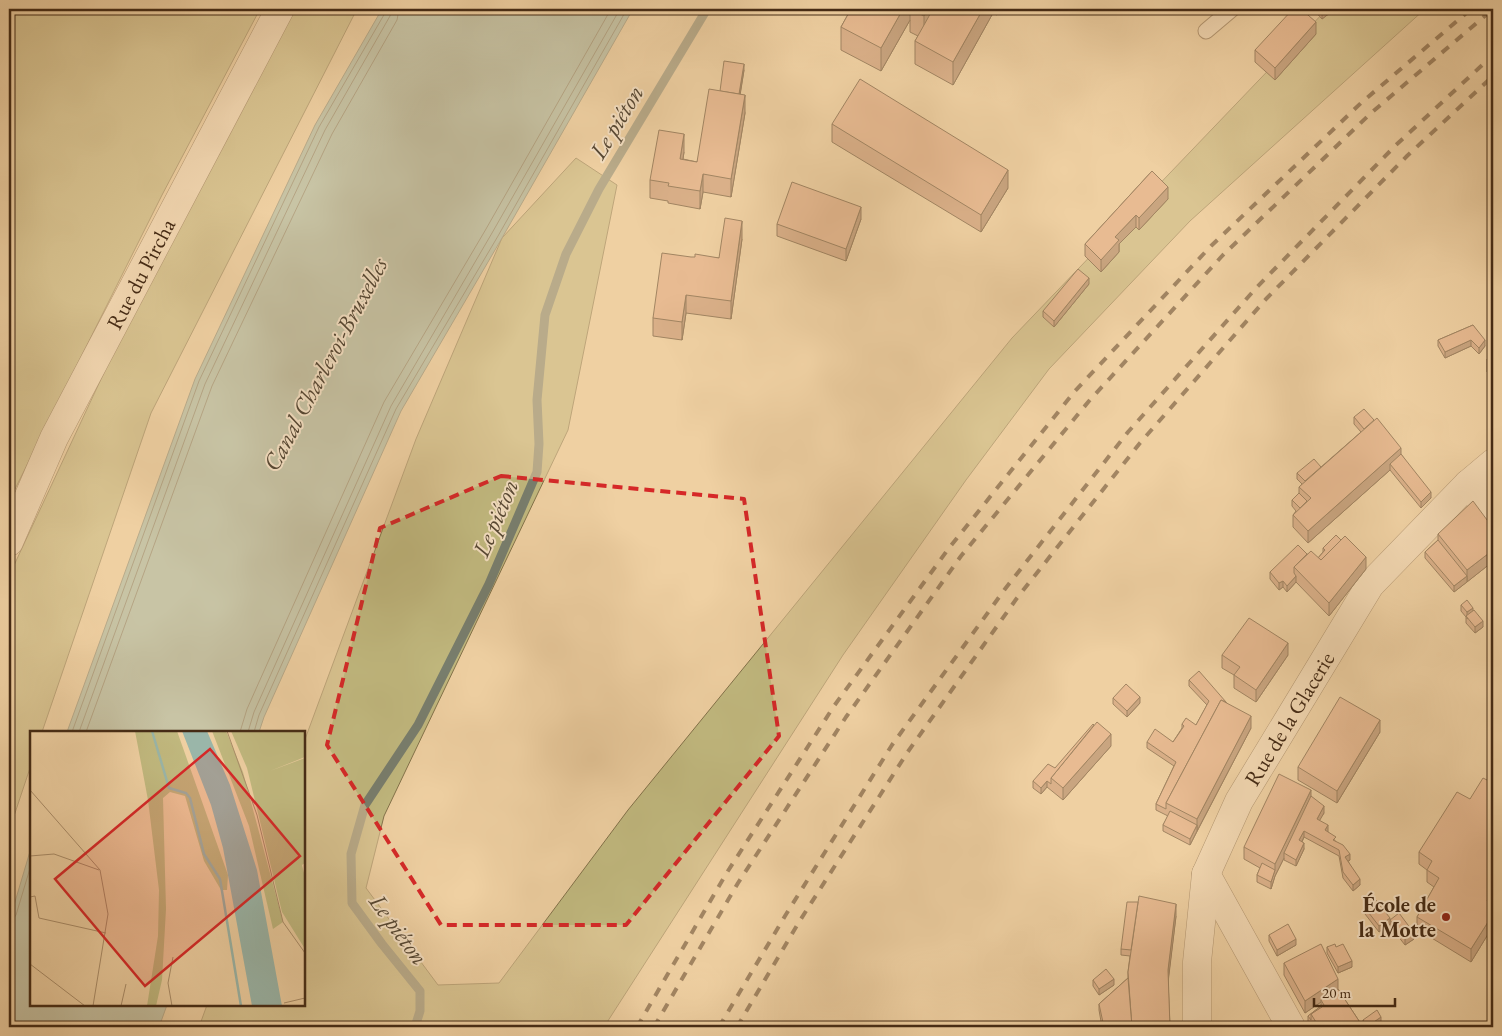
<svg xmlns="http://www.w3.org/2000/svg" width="1502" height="1036" font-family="'EB Garamond',serif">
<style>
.green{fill:#c1b97f;stroke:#83724a}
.water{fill:#9ab6a9;stroke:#787e6e}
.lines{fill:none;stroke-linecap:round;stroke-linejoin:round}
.shore{stroke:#70705f;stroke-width:1}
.stream{stroke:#787e6e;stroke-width:9}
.lane-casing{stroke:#705438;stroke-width:17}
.street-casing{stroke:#705438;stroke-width:29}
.lane{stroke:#f5e0c3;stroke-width:15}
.street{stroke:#f5e0c3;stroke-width:28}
.rail{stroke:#452b15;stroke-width:4;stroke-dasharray:9 9;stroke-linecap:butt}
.wall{fill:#c08b6c;stroke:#452b15}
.shaded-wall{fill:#9c7158;stroke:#452b15}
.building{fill:#dfa27e;stroke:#452b15}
.marked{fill:none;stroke:#d62828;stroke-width:4;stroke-dasharray:10 6;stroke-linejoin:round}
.poi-dot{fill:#8f2418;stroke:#f5e0c3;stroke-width:2}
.labels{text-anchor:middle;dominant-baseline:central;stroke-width:4;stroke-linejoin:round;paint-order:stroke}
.street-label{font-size:22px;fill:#452b15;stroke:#f5e0c3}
.poi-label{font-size:22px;font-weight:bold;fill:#452b15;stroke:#f5e0c3;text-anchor:end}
.water-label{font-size:24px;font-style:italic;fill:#564733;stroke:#f5e0c3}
.inset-river{fill:none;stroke:#9ab6a9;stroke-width:2.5}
.inset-road{fill:none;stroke:#ab8e6a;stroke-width:1}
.view{fill:#d62828;fill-opacity:0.15;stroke:#d62828;stroke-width:2.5}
.inset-edge{fill:none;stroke:#452b15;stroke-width:2.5}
</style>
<rect width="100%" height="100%" fill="#efd0a2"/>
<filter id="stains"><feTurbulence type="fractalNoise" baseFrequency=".004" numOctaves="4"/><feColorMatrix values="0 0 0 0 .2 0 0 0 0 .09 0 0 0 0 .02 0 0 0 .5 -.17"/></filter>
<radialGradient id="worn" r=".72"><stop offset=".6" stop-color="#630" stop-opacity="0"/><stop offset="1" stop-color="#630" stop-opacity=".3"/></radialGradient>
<g class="green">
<polygon points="9,9 260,9 162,195 9,501"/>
<polygon points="274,9 357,9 151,413 42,732 31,732 31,765 9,831 9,576"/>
<polygon points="1327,9 1425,9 1190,221 1049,369 966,480 843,655 604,1027 199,1027 207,1005 304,1005 304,742 416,439 502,238 576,158 617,185 568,430 384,816 366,888 438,985 499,983 628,810 1012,338"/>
</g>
<g class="water">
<polygon points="382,9 633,9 502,238 401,411 264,717 259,732 67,732 195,379 315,125"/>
<polygon points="31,848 31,1005 167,1005 159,1027 9,1027 9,922"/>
</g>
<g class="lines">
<g class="shore">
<polyline points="72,732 199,381 319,127 385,13 385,9"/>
<polyline points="79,732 205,384 325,130 390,16 392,9"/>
<polyline points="86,732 212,386 332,134 397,20 399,9"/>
<polyline points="240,732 247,709 384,402 486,229 611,9"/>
<polyline points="248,732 254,712 391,406 492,233 620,9"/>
<polyline points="254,732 259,715 396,409 498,236 627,9"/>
<polyline points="9,920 13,919 16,915 31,865"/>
</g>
<polyline class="stream" points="415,1027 420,1011 420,991 382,944 352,903 351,854 365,805 418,725 489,584 537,472 539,444 537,400 545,315 566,254 599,189 707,9"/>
<defs>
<polyline id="lane" points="1206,31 1232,9"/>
<g id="street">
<polyline points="1468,484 1493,516"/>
<path id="s1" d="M9 542 54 438 280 9"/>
<polyline points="1206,874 1291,1027"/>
<path id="s2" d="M1197 1027V962L1206 874 1239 801 1370 585 1468 484 1493 463"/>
</g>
</defs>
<use href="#lane" class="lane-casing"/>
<use href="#street" class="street-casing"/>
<use href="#lane" class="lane"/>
<use href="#street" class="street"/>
<g class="rail">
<polyline points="637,1027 726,874 834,706 949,548 1075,391 1211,246 1361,103 1471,9"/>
<polyline points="654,1027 738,883 846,717 961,556 1089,401 1223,255 1370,114 1493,9"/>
<polyline points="719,1027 785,916 892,745 1005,589 1128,432 1257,287 1396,145 1493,55"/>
<polyline points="737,1027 799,922 907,753 1017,598 1140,443 1266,299 1407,156 1493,76"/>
</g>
</g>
<g class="wall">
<polygon points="851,9 1000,9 997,15 993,13 953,85 915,64 915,41 918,36 910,32 910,20 881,71 841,50 841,27"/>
<polygon points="1313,9 1335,9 1322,19"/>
<polygon points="1316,34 1275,80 1255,62 1255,50"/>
<polygon points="744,70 740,94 745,113 731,197 703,192 700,209 668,203 668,201 650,198 650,180 684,152 683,159 697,162 720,91"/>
<polygon points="832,124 1008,188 981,232 832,142"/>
<polygon points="1152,171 1168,199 1139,230 1136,227 1119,244 1119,252 1101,272 1085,256 1085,244"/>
<polygon points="861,219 846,261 777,236 777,224"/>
<polygon points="742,239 731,319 686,313 682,340 653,336 653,318 695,257 719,258"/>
<polygon points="1089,284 1054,327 1043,317 1043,311"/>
<polygon points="1473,325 1485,346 1479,354 1471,346 1445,358 1438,346 1438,340"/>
<polygon points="1493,354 1493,378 1487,372 1487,359"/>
<polygon points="1354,417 1401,454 1431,498 1421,508 1390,470 1308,543 1293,527 1293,515 1296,511 1292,506 1292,500 1299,493 1299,487 1302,484 1297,479 1297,473 1321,467 1361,432 1354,424"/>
<polygon points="1493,528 1493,565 1491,563 1454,592 1425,558 1425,552 1438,540 1438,534"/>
<polygon points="1323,548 1366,569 1329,616 1296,582 1287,592 1283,587 1279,590 1270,579 1270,572 1307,554 1318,558 1323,552"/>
<polygon points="1461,605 1473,611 1483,627 1475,633 1466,623 1466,617 1461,611"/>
<polygon points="1222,655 1288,655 1256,702 1234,688 1234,675 1222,668"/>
<polygon points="1189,680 1226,702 1251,728 1190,845 1163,831 1163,825 1168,816 1156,810 1156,804 1174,766 1147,748 1147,742 1173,742 1182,728 1182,724 1196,725 1207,705 1189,686"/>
<polygon points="1113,698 1140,703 1127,717 1113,704"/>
<polygon points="1380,732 1337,803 1298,780 1298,767"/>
<polygon points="1111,746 1063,800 1047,787 1041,794 1033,788 1033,781 1055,768"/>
<polygon points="1493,783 1493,903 1492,904 1493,905 1493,926 1471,962 1417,929 1417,917 1434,887 1427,882 1427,870 1419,864 1419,852 1470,799"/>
<polygon points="1311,796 1324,813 1319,820 1350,860 1348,861 1360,885 1353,891 1343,878 1339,856 1304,837 1302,842 1304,849 1296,866 1284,860 1284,858 1275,876 1271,889 1257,882 1257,875 1260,868 1244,859 1244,847"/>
<polygon points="1365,908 1390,924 1379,932 1365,914"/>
<polygon points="1176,916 1168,980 1170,1027 1102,1027 1099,1010 1099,1004 1128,978 1128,972 1130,956 1121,955 1121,949"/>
<polygon points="1390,920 1414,939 1405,945 1390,926"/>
<polygon points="1269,935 1296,945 1277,956 1269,941"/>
<polygon points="1327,947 1336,947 1352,967 1338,973 1327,953"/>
<polygon points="1284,963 1338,989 1363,1027 1311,1027 1308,1022 1308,1016 1321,1006 1321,1002 1305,1013 1284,975"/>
<polygon points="1093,980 1114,985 1099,995 1093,986"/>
<polygon points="1363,1020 1381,1024 1376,1027 1364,1027 1363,1026"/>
</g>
<g class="shaded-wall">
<polygon points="903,9 916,9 910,9 910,20 881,71 881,48"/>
<polygon points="928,9 941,9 924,39 924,16"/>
<polygon points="983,9 993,9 993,13 953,85 953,62"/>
<polygon points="997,9 1000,9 997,15"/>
<polygon points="1322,9 1335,9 1322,19"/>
<polygon points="1316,22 1316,34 1275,80 1275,68"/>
<polygon points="744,64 744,70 739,102 739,96"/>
<polygon points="745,95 745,113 731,197 731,179"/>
<polygon points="684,134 684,152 680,177 680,159"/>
<polygon points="1008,170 1008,188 981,232 981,215"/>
<polygon points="703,174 703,192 700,209 700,191"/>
<polygon points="1168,187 1168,199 1139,230 1139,218"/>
<polygon points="861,207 861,219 846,261 846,249"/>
<polygon points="1136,215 1136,227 1119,244 1119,252 1101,272 1101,260 1115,237"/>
<polygon points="742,221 742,239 731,319 731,301"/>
<polygon points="1089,278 1089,284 1054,327 1054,321"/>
<polygon points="686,295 686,313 682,340 682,322"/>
<polygon points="1471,340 1471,346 1445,358 1445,352"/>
<polygon points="1485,340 1485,346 1479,354 1479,348"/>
<polygon points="1401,448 1401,460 1390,464 1390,470 1308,543 1308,531"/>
<polygon points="1431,492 1431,498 1421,508 1421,502"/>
<polygon points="1493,550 1493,559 1491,557 1491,563 1467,582 1467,570"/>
<polygon points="1366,557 1366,569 1329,616 1329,603"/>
<polygon points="1296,576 1296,582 1287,592 1287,586"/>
<polygon points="1467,576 1467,582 1454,592 1454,586"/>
<polygon points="1283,581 1283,587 1279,590 1279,583"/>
<polygon points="1473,608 1473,614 1467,619 1467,612"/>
<polygon points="1483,621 1483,627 1475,633 1475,627"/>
<polygon points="1288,643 1288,655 1256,702 1256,690"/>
<polygon points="1140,697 1140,703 1127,717 1127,711"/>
<polygon points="1251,716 1251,728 1197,831 1197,819"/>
<polygon points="1380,720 1380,732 1337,803 1337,791"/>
<polygon points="1111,734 1111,746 1063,800 1063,788"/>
<polygon points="1047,781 1047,787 1041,794 1041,788"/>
<polygon points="1311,790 1311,803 1284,853 1284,858 1275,876 1271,889 1271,882 1275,870 1275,864"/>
<polygon points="1324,806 1324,813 1317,825 1317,819"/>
<polygon points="1197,825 1197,831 1190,845 1190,839"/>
<polygon points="1328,825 1328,831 1325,836 1325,830"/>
<polygon points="1304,831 1304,837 1299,847 1299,840"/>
<polygon points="1304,843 1304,849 1296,866 1296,860"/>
<polygon points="1350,854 1350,860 1345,863 1345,857"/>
<polygon points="1360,879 1360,885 1353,891 1353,885"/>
<polygon points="1493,890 1493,903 1487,913 1487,901"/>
<polygon points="1176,904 1176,916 1168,983 1168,970"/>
<polygon points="1493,914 1493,926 1471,962 1471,949"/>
<polygon points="1390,918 1390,924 1379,932 1379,926"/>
<polygon points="1414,933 1414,939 1405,945 1405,939"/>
<polygon points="1296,939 1296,945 1277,956 1277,950"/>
<polygon points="1352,961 1352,967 1338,973 1338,967"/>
<polygon points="1114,979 1114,985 1099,995 1099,989"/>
<polygon points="1338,979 1338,991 1321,1000 1321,1002 1305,1013 1305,1001"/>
<polygon points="1381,1017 1381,1024 1376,1027 1368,1027 1368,1026"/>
</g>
<g class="building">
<polygon points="851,9 903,9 881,48 841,27"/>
<polygon points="910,9 928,9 924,16"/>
<polygon points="933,9 983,9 953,62 915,41"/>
<polygon points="1293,9 1301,9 1316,22 1275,68 1255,50"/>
<polygon points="724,61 744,64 739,94 720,91"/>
<polygon points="860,79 1008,170 981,215 832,124"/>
<polygon points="709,89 745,95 731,179 703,174 700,191 668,186 669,183 650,180 659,130 684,134 680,159 697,162"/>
<polygon points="1152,171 1168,187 1139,218 1136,215 1115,237 1119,240 1101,260 1085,244"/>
<polygon points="792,182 861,207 846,249 777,224"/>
<polygon points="725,218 742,221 731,301 686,295 682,322 653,318 662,253 691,257 695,257 695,254 719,258"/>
<polygon points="1078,269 1089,278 1054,321 1043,311"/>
<polygon points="1473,325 1485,340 1479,348 1471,340 1445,352 1438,340"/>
<polygon points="1493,354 1493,366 1487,359"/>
<polygon points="1364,409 1374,420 1364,429 1354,417"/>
<polygon points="1377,418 1401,448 1308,531 1293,515 1311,498 1299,487"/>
<polygon points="1401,454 1431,492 1421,502 1390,464"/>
<polygon points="1314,459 1321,467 1305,481 1297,473"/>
<polygon points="1299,493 1307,501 1300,508 1292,500"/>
<polygon points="1473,501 1493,528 1493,550 1467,570 1438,534"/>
<polygon points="1336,535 1341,540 1321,560 1318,558 1325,550 1323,548"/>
<polygon points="1345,536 1366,557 1329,603 1294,567 1311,551 1321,560"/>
<polygon points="1438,540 1467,576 1454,586 1425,552"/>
<polygon points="1298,545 1307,554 1294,567 1294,573 1296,576 1287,586 1283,581 1279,583 1270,572"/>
<polygon points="1467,600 1473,608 1467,612 1461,605"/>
<polygon points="1474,610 1483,621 1475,627 1466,616"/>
<polygon points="1249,618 1288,643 1256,690 1234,675 1240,667 1222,655"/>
<polygon points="1199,671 1226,702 1221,700 1166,803 1166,809 1156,804 1176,762 1147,742 1155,729 1173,742 1184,726 1182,724 1186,718 1196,725 1209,701 1189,680"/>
<polygon points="1126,684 1140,697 1127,711 1113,698"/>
<polygon points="1340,697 1380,720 1337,791 1298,767"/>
<polygon points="1221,700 1251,716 1197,819 1166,803"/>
<polygon points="1097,722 1111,734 1063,788 1051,778"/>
<polygon points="1093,724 1094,725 1051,778 1051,784 1047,781 1041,788 1033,781 1048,764 1055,768"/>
<polygon points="1279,774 1311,790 1275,864 1244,847"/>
<polygon points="1483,778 1493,783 1493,868 1491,871 1493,872 1493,890 1487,901 1493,905 1493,914 1471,949 1417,917 1439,878 1427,870 1432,861 1419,852 1457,792 1470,799"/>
<polygon points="1311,796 1324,806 1317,819 1328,825 1325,830 1336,837 1333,840 1343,845 1350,854 1345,857 1360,879 1353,885 1343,872 1339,850 1304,831 1299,840 1304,843 1296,860 1284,853"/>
<polygon points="1170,811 1197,825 1190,839 1163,825"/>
<polygon points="1262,863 1275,870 1271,882 1257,875"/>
<polygon points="1139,896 1176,904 1168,970 1170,1027 1132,1027 1128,972"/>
<polygon points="1375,899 1390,918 1379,926 1365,908"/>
<polygon points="1127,902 1138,902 1131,950 1121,949"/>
<polygon points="1399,913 1414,933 1405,939 1390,920"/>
<polygon points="1288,924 1296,939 1277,950 1269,935"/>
<polygon points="1321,944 1338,979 1305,1001 1284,963"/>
<polygon points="1335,944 1336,947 1343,944 1352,961 1338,967 1327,947"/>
<polygon points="1106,969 1114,979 1099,989 1093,980"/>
<polygon points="1128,978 1132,1027 1104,1027 1099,1004"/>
<polygon points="1338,989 1363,1027 1319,1027 1311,1014 1324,1005 1321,1000"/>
<polygon points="1321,1006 1322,1007 1311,1014 1311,1020 1308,1016"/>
<polygon points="1377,1010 1381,1017 1368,1026 1363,1020"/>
</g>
<path d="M0 0H1502V1036H0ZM501 476 744 499 779 736 626 925H441L327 745 380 528Z" fill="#efd0a2" fill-opacity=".55" fill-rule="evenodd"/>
<path class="marked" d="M501 476 744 499 779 736 626 925H441L327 745 380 528Z"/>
<circle class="poi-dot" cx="1446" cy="917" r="5"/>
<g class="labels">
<g class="street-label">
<text stroke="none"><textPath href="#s1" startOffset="299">Rue du Pircha</textPath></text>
<text stroke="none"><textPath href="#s2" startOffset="330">Rue de la Glacerie</textPath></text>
</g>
<g class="poi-label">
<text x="1436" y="904">École de<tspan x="1436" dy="25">la Motte</tspan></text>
</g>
<g class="water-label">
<text transform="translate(616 122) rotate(-59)">Le piéton</text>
<text transform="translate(325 364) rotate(-62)">Canal Charleroi-Bruxelles</text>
<text transform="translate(495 518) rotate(-67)">Le piéton</text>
<text transform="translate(399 929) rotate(54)">Le piéton</text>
</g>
</g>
<g transform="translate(30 731)">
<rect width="275" height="275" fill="#efd0a2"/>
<path d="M105 0H147L198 144 197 159H191L174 130 155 65 140 61 133 67 136 178 132 249 126 275H117L128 205 129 159 118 69ZM182 0H196L213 41 253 191 243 198 219 95ZM201 0H275V26L240 40 275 27V132L272 134 275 146V218L252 181 217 37Z" fill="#c1b97f"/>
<path d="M152 0H177L200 54 227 139 252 275H222L193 117 181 74Z" fill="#9ab6a9"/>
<path class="inset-river" d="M122 0 139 57 156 62 160 67 174 123 190 148 211 275"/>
<path class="inset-road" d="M197 0 227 84 253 191 275 222M0 59 70 139 78 183 63 275M0 125 24 123 69 139M0 166 5 165 9 187 76 202M0 233 55 275M254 272 275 267M91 275 96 253M142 275 138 252 143 226"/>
<path class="view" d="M180 18 270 125 115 255 25 148Z"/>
<rect width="275" height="275" class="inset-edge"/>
</g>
<rect width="1502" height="1036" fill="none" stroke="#efd0a2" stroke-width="30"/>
<rect x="10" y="10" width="1482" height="1016" fill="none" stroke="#452b15" stroke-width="2.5"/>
<rect x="15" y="15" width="1472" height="1006" fill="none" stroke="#452b15"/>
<path d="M1314 998v8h81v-8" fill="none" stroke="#452b15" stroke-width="2.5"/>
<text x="1322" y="998" font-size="15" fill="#452b15" stroke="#f5e0c3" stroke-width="4" paint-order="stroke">20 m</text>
<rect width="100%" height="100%" filter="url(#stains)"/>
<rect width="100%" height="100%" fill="url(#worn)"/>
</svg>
